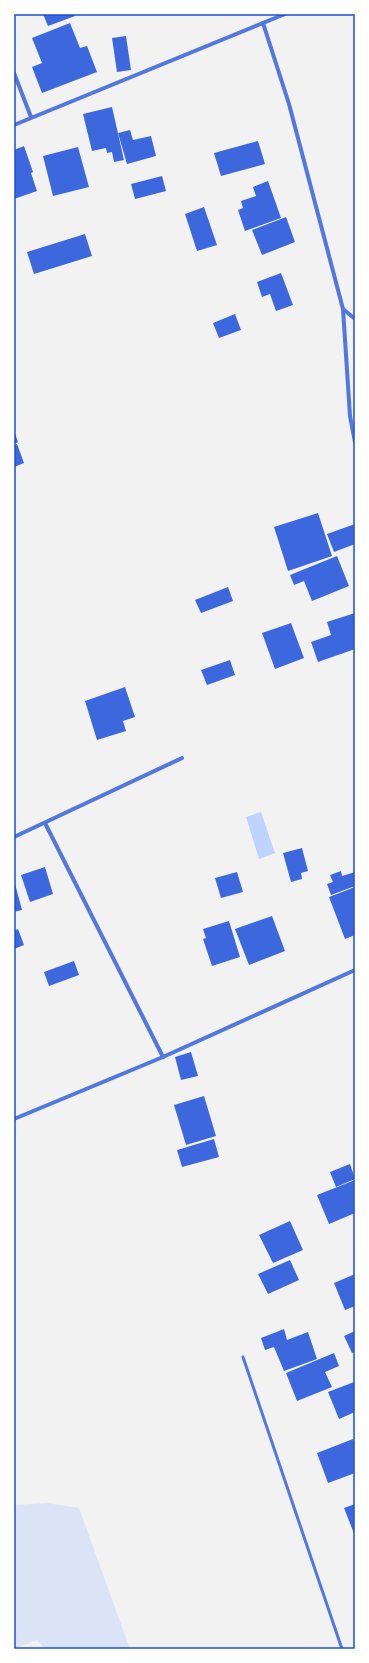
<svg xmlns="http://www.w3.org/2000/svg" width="369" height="1663" font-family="Roboto,sans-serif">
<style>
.green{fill:#dbe4f7}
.water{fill:#bfd3fe}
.building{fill:#3d67dc}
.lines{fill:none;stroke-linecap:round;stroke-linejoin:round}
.service{stroke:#5277de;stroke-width:3}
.minor{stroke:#5277de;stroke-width:4}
.neatline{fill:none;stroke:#1d4ed8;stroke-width:1.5}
</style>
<rect width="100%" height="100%" fill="#f2f2f2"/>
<polygon class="green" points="47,1503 79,1508 130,1649 45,1649 37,1640 14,1649 14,1505"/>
<polygon class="water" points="261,812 275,853 259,859 246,817"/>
<g class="building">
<polygon points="43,14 74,14 75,16 48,26"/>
<polygon points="70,23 80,48 87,46 97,72 42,93 32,67 42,63 32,38"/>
<polygon points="126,36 131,70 117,72 112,38"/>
<polygon points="112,107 124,160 114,162 112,152 107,153 106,148 92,151 83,114"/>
<polygon points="130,130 133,140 151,136 156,156 127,164 118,133"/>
<polygon points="258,141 265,164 221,176 214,153"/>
<polygon points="24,146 33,172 31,173 37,191 14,199 14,150"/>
<polygon points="78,147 89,187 53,196 43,156"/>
<polygon points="162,176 166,191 135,199 131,184"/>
<polygon points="268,181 281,218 245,231 238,210 243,208 241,201 256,196 253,187"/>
<polygon points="204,207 217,245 197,251 185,214"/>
<polygon points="286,217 295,242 262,255 252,230"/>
<polygon points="85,234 92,256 34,274 27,252"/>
<polygon points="281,273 293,305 276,311 270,294 262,297 257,282"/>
<polygon points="235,314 241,330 219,338 213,323"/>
<polygon points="14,431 18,442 14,444"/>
<polygon points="17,444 24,463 14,467 14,445"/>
<polygon points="318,513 332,556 288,571 274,527"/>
<polygon points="355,524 355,544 334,552 327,534"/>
<polygon points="337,556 349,586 312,601 304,581 294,585 290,575"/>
<polygon points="228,587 233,601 201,613 195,600"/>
<polygon points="355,613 355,649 318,662 311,642 331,635 327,622"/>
<polygon points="291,623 304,658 275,669 262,633"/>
<polygon points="230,660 235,675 207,685 201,670"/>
<polygon points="125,687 135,717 123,721 126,731 97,740 85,701"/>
<polygon points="302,848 308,871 301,873 302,879 291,882 283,853"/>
<polygon points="45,867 53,894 30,902 21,875"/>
<polygon points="341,871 342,876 355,872 355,886 331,895 327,884 333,882 330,875"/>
<polygon points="237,872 243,892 221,898 215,878"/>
<polygon points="14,880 22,910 14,912"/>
<polygon points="355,887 355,935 345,939 329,897"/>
<polygon points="272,916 285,951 249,965 235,929"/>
<polygon points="229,921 240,957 212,966 203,939 206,938 203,929"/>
<polygon points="18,929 24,945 14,949 14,931"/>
<polygon points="74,961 79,975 49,986 44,972"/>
<polygon points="191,1052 198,1076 181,1080 175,1057"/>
<polygon points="204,1096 216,1136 186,1145 174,1105"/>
<polygon points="214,1139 219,1157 182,1167 177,1150"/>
<polygon points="350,1164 355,1179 336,1187 330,1172"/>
<polygon points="355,1180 355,1213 329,1224 317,1195"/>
<polygon points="290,1221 303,1250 273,1263 259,1235"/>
<polygon points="290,1260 299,1280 268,1294 258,1274"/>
<polygon points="355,1274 355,1306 345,1310 334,1283"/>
<polygon points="284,1329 287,1340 308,1332 317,1359 284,1371 274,1347 265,1350 261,1338"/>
<polygon points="355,1331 355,1352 352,1353 344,1336"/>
<polygon points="334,1353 339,1366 325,1372 332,1387 297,1401 286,1373"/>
<polygon points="354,1382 355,1412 339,1419 328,1392"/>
<polygon points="353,1439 355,1445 355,1473 328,1483 317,1453"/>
<polygon points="355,1504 355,1536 344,1508"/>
</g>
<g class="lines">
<polyline class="service" points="243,1357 342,1649"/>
<g class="minor">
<polyline points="263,23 289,104 343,309 350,416 355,442"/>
<polyline points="14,73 31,117"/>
<polyline points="14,125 285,14"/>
<polyline points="343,309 355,319"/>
<polyline points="45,823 163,1057"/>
<polyline points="14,837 182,758"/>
<polyline points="14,1119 163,1057 355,970"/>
</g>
</g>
<rect width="369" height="1663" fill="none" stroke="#ffffff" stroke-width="30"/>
<rect x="15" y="15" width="339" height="1633" class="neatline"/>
</svg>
